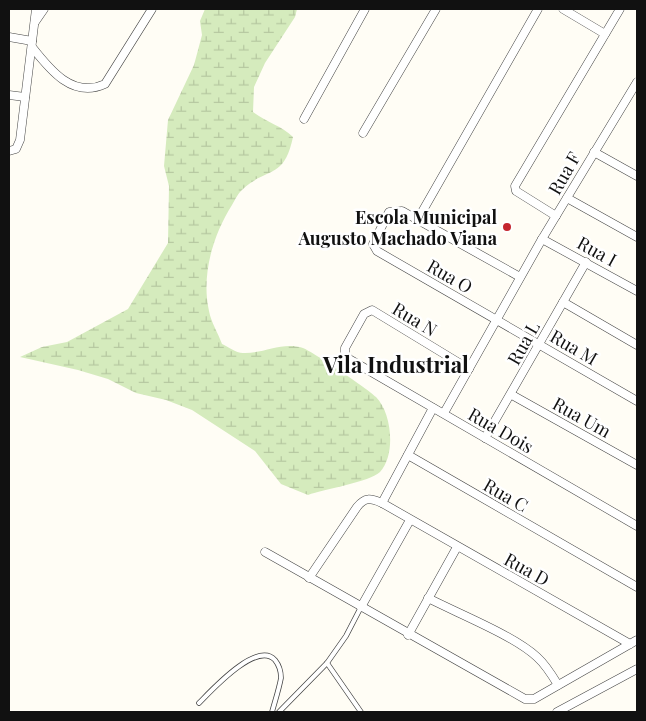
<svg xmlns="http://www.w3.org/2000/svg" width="646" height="721" font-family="'Playfair Display',serif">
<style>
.wetland{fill:url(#wetland-marsh)}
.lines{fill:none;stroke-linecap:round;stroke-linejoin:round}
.service-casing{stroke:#444;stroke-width:5.5}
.minor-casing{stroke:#444;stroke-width:9}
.service{stroke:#fff;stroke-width:4}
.minor{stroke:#fff;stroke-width:8}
.poi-dot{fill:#c4262e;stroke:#fff;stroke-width:2}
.labels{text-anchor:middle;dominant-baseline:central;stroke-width:5;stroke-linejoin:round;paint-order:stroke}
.street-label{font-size:18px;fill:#111;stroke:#fff}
.poi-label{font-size:18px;font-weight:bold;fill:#111;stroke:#fff;text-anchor:end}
.district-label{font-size:22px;font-weight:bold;fill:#111;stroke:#fff}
</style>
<defs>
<pattern id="wetland-marsh" width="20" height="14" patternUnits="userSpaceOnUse" patternTransform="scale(1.25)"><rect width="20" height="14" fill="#d5ebbd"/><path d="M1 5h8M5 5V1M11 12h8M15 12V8" fill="none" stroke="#b6c8a1"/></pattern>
</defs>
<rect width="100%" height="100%" fill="#fffdf5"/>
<path class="wetland" d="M205 9H297L295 17 265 63 254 87 253 112C266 122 282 126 293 137 284 180 268 166 243 189 238 193 235 200 232 205 213 235 201 275 209 311 211 322 218 333 222 344 227 346 236 353 243 353 263 354 282 341 303 348 313 352 368 389 376 397 392 413 396 455 380 472 370 482 324 489 308 495L281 484 255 451 192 410 166 400 136 393 108 379 78 370 20 357 42 347 67 342 128 309 168 243 169 186 164 166 168 120 194 65 202 35 200 21Z"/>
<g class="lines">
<defs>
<g id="service">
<polyline points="327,663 361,712"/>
<path d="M199 703C211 691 257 640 275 660 279 665 281 672 281 678 279 689 275 701 272 712"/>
<polyline points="279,712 327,663 346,636 361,607"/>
</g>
<g id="minor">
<polyline points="563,9 605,34"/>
<polyline points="35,22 44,9"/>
<polyline points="9,37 32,41"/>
<path d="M32 47C50 70 73 99 105 84L152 9"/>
<polyline points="9,95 25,97"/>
<polyline points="304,119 365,9"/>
<polyline points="363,133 436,9"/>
<polyline points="9,151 16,149 20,140 36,9"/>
<polyline points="594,152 637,176"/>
<polyline points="567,198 637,237"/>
<polyline points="556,216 516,191 515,186 620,9"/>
<polyline points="418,219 538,9"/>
<polyline points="542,239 637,291"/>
<polyline points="520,277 402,211 389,212 373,244 377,251 637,401"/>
<polyline points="563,302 637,345"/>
<polyline points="469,369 372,310 364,314 345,348 345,354 349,359 637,526"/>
<polyline points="512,395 637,465"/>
<polyline points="444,413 542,239 637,82"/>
<polyline points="485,438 586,262"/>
<polyline points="408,455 637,587"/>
<polyline points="382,503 433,408"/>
<polyline points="265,552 525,699 534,699 637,640"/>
<path d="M309 578 357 507C365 497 370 498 382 503L630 644"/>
<path d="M428 598C459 614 513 635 537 657 546 665 552 675 558 685"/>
<polyline points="361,607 410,520"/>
<polyline points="408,635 457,547"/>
<polyline points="557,712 637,669"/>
</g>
</defs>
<use href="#service" class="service-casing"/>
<use href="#minor" class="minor-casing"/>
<use href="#service" class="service"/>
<use href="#minor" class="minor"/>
</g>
<circle class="poi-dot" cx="507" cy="227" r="5"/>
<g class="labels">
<g class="street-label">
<text transform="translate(564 173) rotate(-60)">Rua F</text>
<text transform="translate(597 251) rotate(29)">Rua I</text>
<text transform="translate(450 276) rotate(30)">Rua O</text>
<text transform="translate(415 319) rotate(31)">Rua N</text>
<text transform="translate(523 343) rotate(-61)">Rua L</text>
<text transform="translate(574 347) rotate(30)">Rua M</text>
<text transform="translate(582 417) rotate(29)">Rua Um</text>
<text transform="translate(501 430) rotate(30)">Rua Dois</text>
<text transform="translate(506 495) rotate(30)">Rua C</text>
<text transform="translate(527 569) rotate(29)">Rua D</text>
</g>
<g class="poi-label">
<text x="497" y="217">Escola Municipal<tspan x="497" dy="21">Augusto Machado Viana</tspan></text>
</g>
<g class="district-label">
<text x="396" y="364">Vila Industrial</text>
</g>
</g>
<rect width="646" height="721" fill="none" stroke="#111111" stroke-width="20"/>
</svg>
